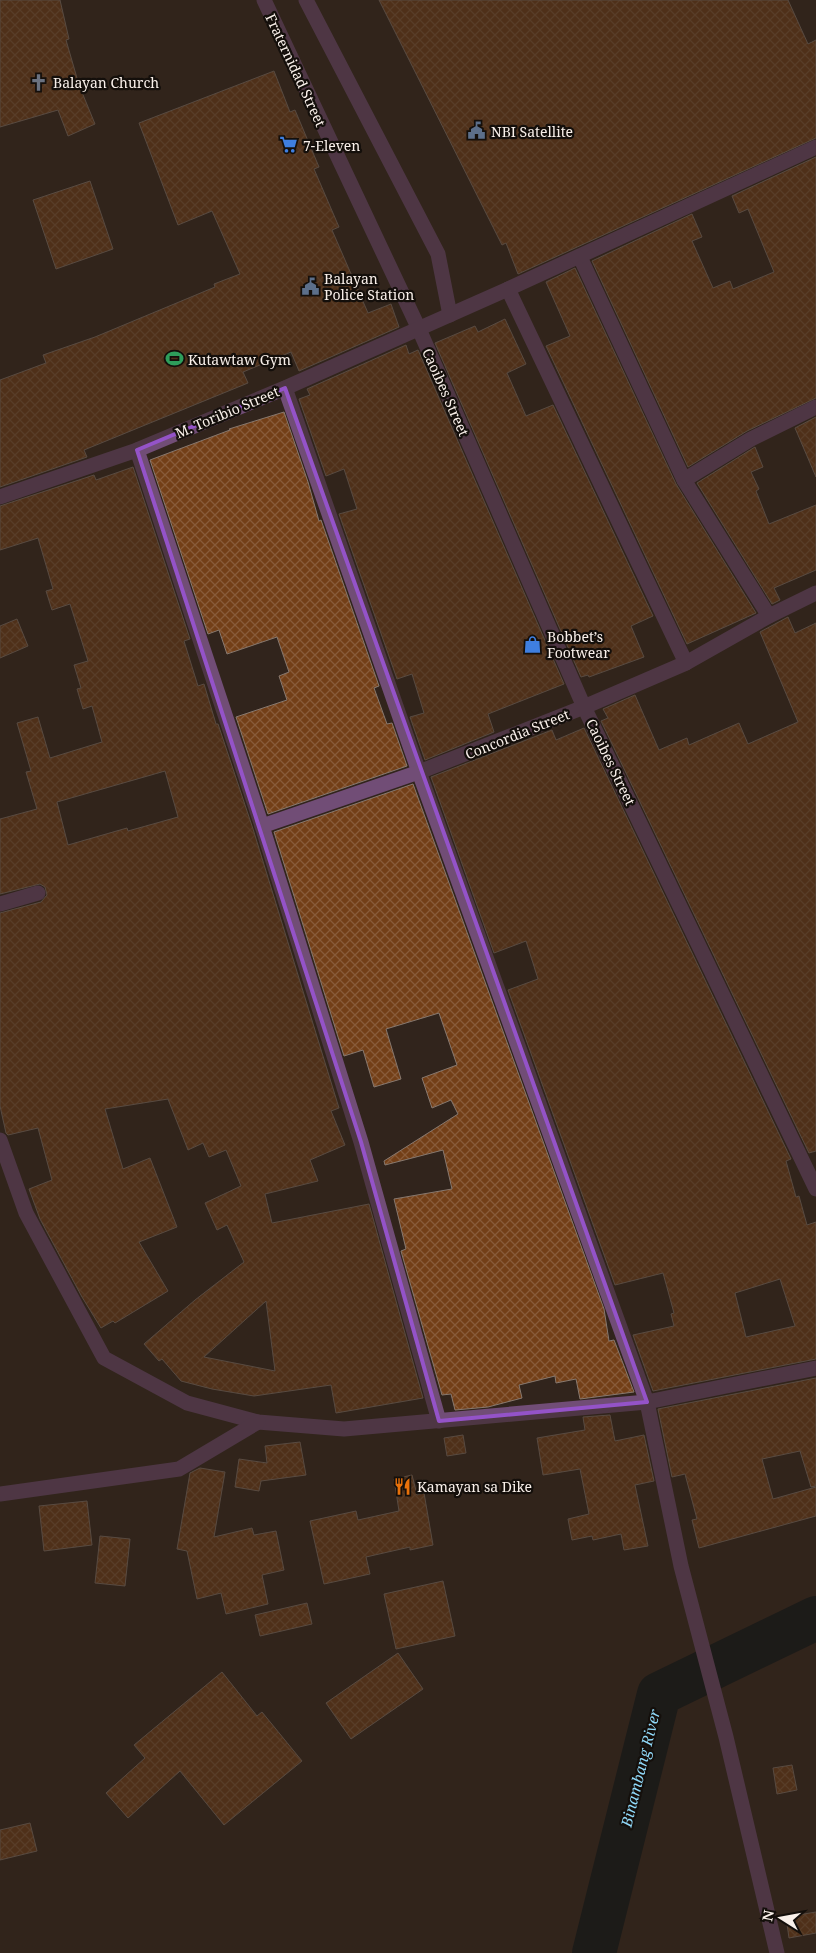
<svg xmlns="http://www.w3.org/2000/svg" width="816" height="1953" font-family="'Noto Serif',serif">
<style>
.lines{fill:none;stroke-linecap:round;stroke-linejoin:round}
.river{stroke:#041015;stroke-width:44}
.building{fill:url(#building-cross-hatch);stroke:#87786e;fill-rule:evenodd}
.minor{stroke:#714d76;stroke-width:15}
.marked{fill:none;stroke:#9453c8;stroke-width:4;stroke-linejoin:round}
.labels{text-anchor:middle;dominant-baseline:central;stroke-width:4.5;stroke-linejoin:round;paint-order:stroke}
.street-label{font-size:14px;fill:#f9f0ea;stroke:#140f0b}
.poi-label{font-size:14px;fill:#f9f0ea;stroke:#140f0b;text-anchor:start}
.water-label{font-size:15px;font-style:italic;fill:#90d9f9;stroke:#140f0b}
</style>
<defs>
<pattern id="building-cross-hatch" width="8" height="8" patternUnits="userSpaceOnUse" patternTransform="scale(1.25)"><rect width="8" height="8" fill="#733f17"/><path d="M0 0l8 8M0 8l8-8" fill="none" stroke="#885b39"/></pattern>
</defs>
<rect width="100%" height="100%" fill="#31241c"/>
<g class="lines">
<polyline class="river" points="594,1953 659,1694 816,1618"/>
</g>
<g class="building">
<polygon points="0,0 60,0 69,39 66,40 79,85 95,124 68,136 58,110 0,127"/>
<polygon points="379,0 788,0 808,44 816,40 816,138 518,274 506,243 502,245"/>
<polygon points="274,71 290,112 295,110 319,167 314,169 339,227 332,230 368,313 391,304 399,327 299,371 291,352 243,372 248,383 84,450 87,457 0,487 0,380 46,363 43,355 95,337 215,287 214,284 240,274 212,211 178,225 139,123"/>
<polygon points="816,157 816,398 747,431 688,467 592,261 692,214 702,237 692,241 713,288 730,281 733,289 774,272 748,209 739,213 732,196"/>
<polygon points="90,181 113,249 56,269 33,200"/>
<polygon points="575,268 676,484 756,613 687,644 546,346 570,336 546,282"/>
<polygon points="505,319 526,364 507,373 526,416 553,405 653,616 631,626 644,657 589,677 588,675 581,677 435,343 475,326 478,332"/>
<polygon points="406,345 409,354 418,350 564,684 488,714 494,732 425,760 410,717 424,713 412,674 397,679 339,514 357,509 344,469 326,476 299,399 310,395 307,389"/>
<polygon points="284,412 308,482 319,521 321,520 379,686 374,688 387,724 392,723 407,766 268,814 236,717 287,700 279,676 289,672 277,637 227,654 219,630 208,634 150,460 230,430 229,429"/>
<polygon points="816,417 816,477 795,428"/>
<polygon points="755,447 763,467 751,472 759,489 756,491 769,524 816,505 816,570 774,588 780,600 772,604 697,483"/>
<path d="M133 467 190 639 184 641 198 686 204 684 216 724H218L253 829 339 1108 331 1111 345 1145 310 1160 318 1181 265 1194 272 1223 369 1204 423 1398 336 1413 331 1385 254 1396 212 1389 181 1381 162 1359 159 1361 144 1344 195 1300 244 1262 227 1225 217 1230 205 1203 241 1186 226 1150 209 1157 203 1143 188 1150 168 1099 105 1109 123 1169 150 1158 177 1227 139 1242 168 1291 115 1323 113 1321 101 1328 82 1297 40 1219 29 1189 52 1180 38 1128 8 1135 6 1133 0 1106V913L41 902 47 895 45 887 40 884 0 894V819L37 809 26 772 31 771 17 723 38 717 50 758 102 742 92 706 83 709 77 689 81 688 74 665 88 661 70 604 52 610 46 591 53 589 38 538 0 550V506L94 475 96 480ZM165 771 178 817 128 831 127 828 68 845 57 802ZM266 1301 275 1371 204 1357Z"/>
<polygon points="788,617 795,633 816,623 816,1151 809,1153 601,721 608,718 603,709 635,695 659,750 687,738 689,745 739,723 748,744 798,722 760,632"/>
<polygon points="17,619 28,646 0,658 0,626"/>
<path d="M584 728 791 1159 786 1161 796 1197 799 1196 807 1225 816 1222V1359L653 1391 633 1335 674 1326 671 1314 674 1313 663 1273 615 1285 508 990 538 979 526 941 494 953 431 777 552 730 556 740ZM780 1279 795 1326 746 1337 735 1293Z"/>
<polygon points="413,784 604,1309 609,1341 614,1340 634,1392 580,1399 576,1379 556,1383 555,1376 519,1385 522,1398 488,1407 455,1410 451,1394 442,1395 401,1251 406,1249 394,1199 452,1189 443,1150 385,1165 384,1161 458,1114 451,1100 432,1108 422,1078 457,1065 439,1013 386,1029 401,1079 374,1087 363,1050 344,1056 274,832"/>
<polygon points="816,1378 816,1486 811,1487 800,1451 762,1459 773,1499 816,1487 816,1516 699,1548 692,1520 697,1519 685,1474 672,1477 658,1409"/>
<polygon points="610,1415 615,1441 644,1435 654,1481 635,1485 648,1546 624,1550 621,1534 593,1540 592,1536 572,1540 568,1519 589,1514 580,1469 543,1475 537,1438 585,1430 583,1417"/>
<polygon points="463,1435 466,1453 447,1456 444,1438"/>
<polygon points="300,1442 306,1475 261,1481 259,1491 235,1487 239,1459 267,1463 265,1446"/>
<polygon points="200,1468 225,1472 214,1537 252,1528 254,1535 276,1531 284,1570 262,1575 268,1604 226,1614 221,1593 197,1599 187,1551 177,1549 190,1473"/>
<polygon points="412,1475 417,1495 424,1493 433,1545 410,1550 410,1547 366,1557 370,1574 324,1584 310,1521 356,1511 358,1520 399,1511 394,1479"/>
<polygon points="87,1501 92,1545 44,1551 39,1506"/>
<polygon points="100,1536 130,1539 125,1586 95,1583"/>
<polygon points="443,1581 455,1636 396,1649 384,1594"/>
<polygon points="307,1603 312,1624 260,1636 255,1615"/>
<polygon points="398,1653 423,1689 351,1739 326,1703"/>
<polygon points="222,1672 257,1716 262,1712 302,1761 224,1825 180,1771 128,1818 106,1793 145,1758 134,1745"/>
<polygon points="792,1765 797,1790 777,1794 773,1768"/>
<polygon points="30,1823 37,1851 0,1860 0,1830"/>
<polygon points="816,1912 816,1933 789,1938 786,1917"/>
</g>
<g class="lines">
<g class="minor">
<polyline points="264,0 419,329 584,707 816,1189"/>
<polyline points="306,0 438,254 450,315"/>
<polyline points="580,257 684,480 769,616"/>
<polyline points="508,289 686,663"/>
<polyline points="285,388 419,772 647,1402 681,1566 726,1737 777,1953"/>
<polyline points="137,450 262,826 361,1142 439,1421"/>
<polyline points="684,480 751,439 816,407"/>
<polyline points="0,497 137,450 285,388 508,289 816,147"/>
<polyline points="262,826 419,772 584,707 686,663 769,616 816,593"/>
<polyline points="0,904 38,893"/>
<polyline points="0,1140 26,1213 104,1358 187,1403 258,1422 344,1429 647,1402 816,1368"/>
<polyline points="0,1494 179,1469 258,1422"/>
</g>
</g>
<path d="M0 0H816V1953H0ZM285 388 647 1402 439 1421 361 1142 137 450Z" fill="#31241c" fill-opacity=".55" fill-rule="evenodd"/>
<path class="marked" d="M285 388 647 1402 439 1421 361 1142 137 450Z"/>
<defs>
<symbol id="church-bare" viewBox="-9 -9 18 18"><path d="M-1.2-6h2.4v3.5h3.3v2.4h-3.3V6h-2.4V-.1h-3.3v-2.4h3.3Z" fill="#6b7280" stroke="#140f0b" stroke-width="2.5" paint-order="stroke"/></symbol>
<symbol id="civic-bare" viewBox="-9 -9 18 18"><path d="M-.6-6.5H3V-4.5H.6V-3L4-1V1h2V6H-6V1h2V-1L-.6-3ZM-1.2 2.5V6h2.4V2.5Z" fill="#5c6f8a" stroke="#140f0b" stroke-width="2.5" paint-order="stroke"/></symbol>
<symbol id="supermarket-bare" viewBox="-9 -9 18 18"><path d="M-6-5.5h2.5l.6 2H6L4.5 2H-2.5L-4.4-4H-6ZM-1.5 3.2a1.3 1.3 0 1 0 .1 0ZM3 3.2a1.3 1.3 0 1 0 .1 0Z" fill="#3f7fe0" stroke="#140f0b" stroke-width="2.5" paint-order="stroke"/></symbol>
<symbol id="stadium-bare" viewBox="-9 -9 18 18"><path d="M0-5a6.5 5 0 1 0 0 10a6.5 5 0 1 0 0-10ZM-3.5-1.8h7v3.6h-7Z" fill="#2e9e5b" stroke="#140f0b" stroke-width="2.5" paint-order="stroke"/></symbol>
<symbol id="shop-bare" viewBox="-9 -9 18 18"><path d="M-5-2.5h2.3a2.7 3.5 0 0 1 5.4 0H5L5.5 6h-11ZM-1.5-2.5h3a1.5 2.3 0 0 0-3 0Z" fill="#3f7fe0" stroke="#140f0b" stroke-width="2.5" paint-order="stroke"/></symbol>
<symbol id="restaurant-bare" viewBox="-9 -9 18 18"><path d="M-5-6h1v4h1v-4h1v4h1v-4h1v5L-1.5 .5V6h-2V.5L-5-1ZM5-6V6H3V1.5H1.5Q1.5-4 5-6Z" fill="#e8710a" stroke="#140f0b" stroke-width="2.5" paint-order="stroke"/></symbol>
</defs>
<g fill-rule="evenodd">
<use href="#church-bare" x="26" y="70" width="25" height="25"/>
<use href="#civic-bare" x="464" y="118" width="25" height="25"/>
<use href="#supermarket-bare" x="276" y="132" width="25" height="25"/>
<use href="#civic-bare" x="298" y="274" width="25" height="25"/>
<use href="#stadium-bare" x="162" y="346" width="25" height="25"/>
<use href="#shop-bare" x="520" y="632" width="25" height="25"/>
<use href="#restaurant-bare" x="390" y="1474" width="25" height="25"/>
</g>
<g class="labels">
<g class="street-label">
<text transform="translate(296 70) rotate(65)">Fraternidad Street</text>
<text transform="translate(446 392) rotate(66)">Caoibes Street</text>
<text transform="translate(227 412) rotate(-23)">M. Toribio Street</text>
<text transform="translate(517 734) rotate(-22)">Concordia Street</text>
<text transform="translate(611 762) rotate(64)">Caoibes Street</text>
</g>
<g class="poi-label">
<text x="53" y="82">Balayan Church</text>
<text x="491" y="131">NBI Satellite</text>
<text x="303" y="145">7-Eleven</text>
<text x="324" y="278">Balayan<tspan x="324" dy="16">Police Station</tspan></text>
<text x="188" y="359">Kutawtaw Gym</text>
<text x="547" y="636">Bobbet’s<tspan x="547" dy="16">Footwear</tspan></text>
<text x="417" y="1486">Kamayan sa Dike</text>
</g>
<g class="water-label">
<text transform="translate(640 1768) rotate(-76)">Binambang River</text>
</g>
</g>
<g transform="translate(781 1918) rotate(281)" stroke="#140f0b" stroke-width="4" paint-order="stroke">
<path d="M0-4L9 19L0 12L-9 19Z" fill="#f9f0ea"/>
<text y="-8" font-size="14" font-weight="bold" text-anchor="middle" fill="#f9f0ea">N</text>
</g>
</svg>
